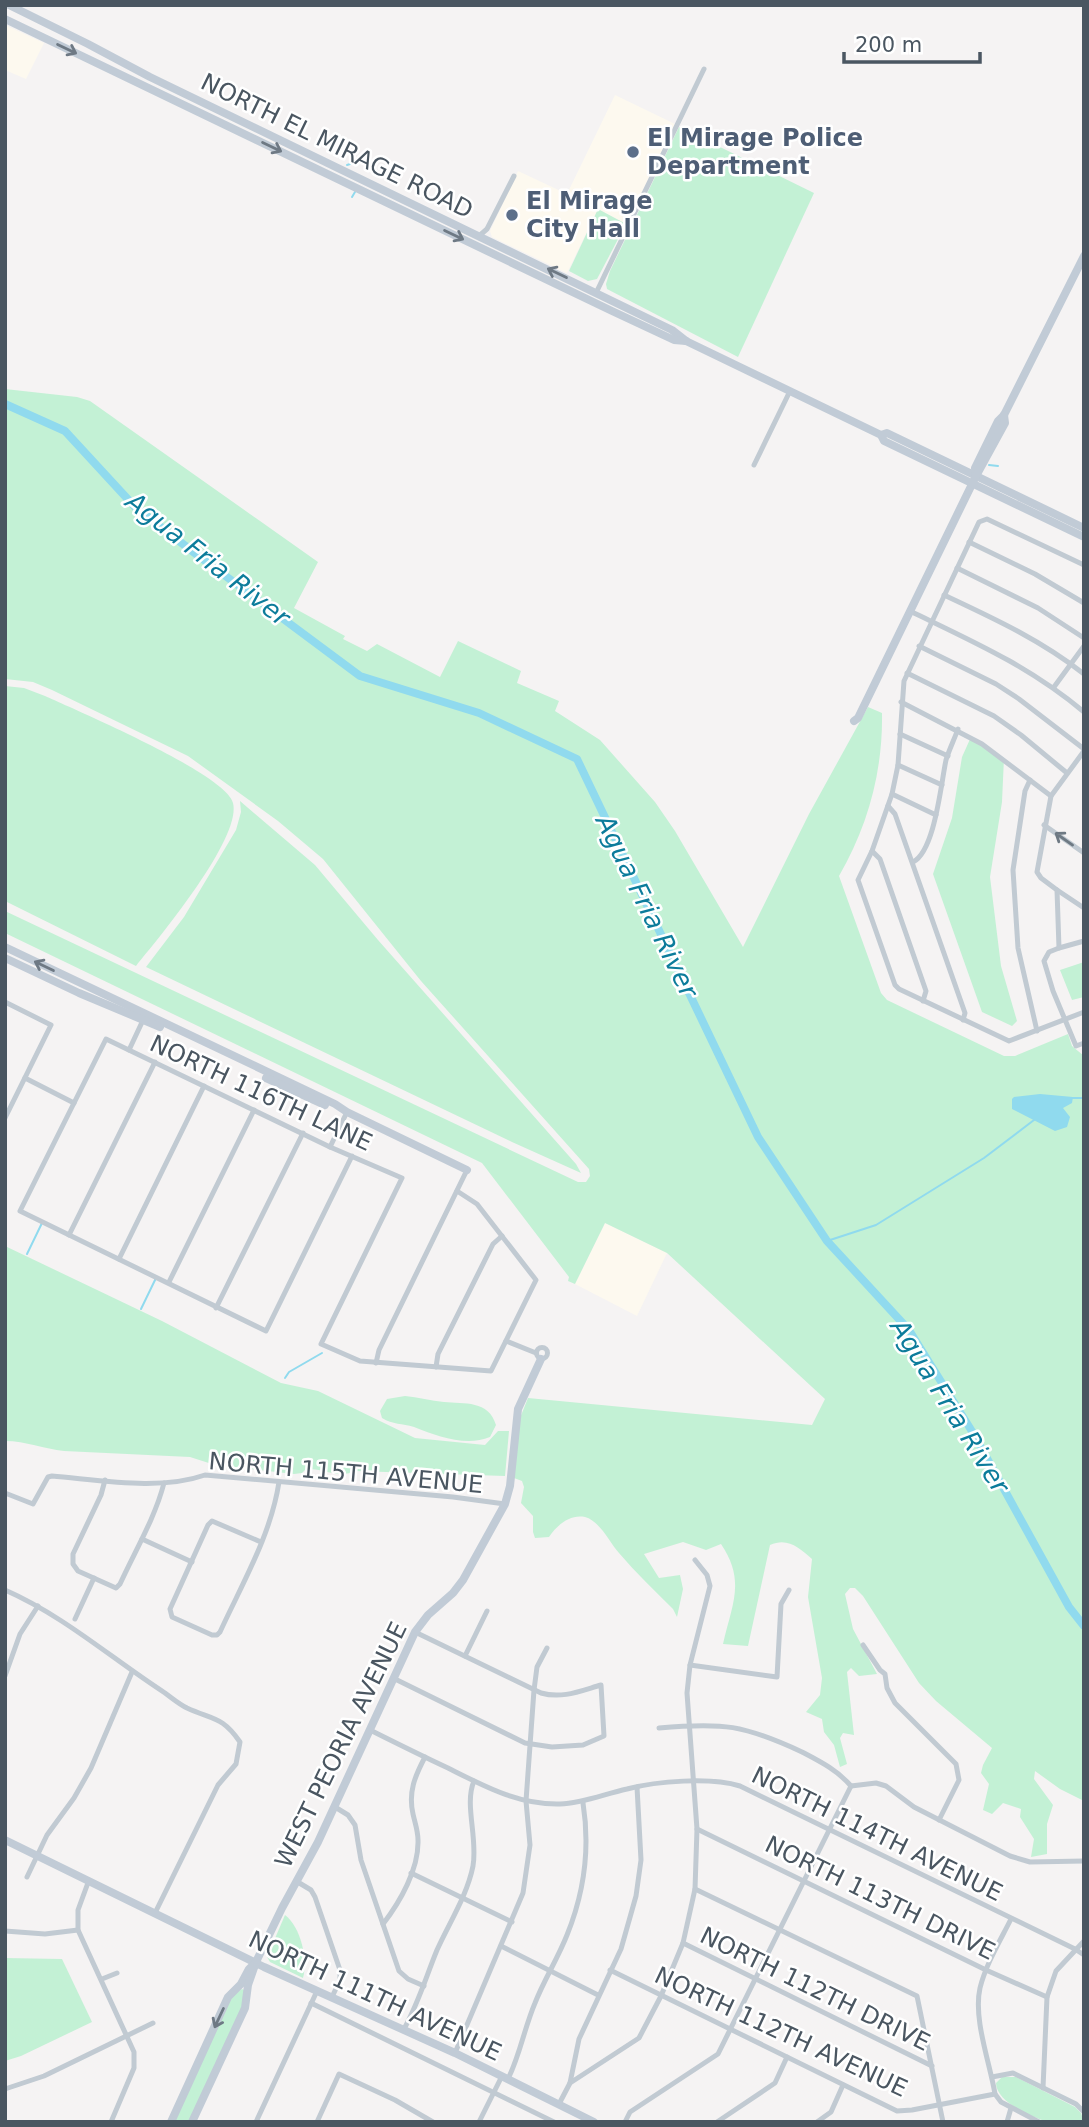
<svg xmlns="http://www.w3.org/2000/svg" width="1089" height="2127" font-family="'DejaVu Sans',sans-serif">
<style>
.commercial{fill:#fdf9ef}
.green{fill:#c3f1d5}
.water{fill:#90daee}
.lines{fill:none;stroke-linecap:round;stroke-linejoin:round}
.stream{stroke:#90daee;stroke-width:2}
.river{stroke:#90daee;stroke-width:8}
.street{stroke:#c1cad2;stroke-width:5}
.secondary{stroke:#c1cbd6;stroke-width:8}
.oneway{stroke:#6e7984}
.oneway2{stroke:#6e7983}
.service-dot{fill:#5c6f8a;stroke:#fff;stroke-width:2.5}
.labels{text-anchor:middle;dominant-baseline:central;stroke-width:5;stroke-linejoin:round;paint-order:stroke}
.service-label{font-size:24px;font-weight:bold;fill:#4e5e75;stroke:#fff;text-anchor:start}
.street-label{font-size:24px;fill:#4a5661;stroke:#fff}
.water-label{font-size:26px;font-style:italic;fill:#0c7c9b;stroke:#fff}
</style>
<rect width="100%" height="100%" fill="#f5f3f3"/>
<g class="commercial">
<polygon points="5,25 44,43 26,79 5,70"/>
<polygon points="615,95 675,124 626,224 598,209 567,273 492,237 490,231 518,171 567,194"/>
<polygon points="605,1223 667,1253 637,1316 575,1284"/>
</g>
<g class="green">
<polygon points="679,127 814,193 738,357 607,289 606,284 610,271"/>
<polygon points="598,209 626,224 597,279 588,281 569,271"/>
<path d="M5 389 77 397 90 401 318 562 294 608 345 636 343 639 367 651 377 644 440 677 458 641 521 671 517 683 559 701 555 711 600 740 655 802 675 831 743 947 809 814 868 707 882 713C883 771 868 826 839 876L881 993 887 1000 1004 1056H1015L1068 1034 1072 1046 1084 1056V1801L1060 1789 1035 1771 1034 1779 1053 1805 1047 1824V1854L1031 1857 1034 1839 1020 1817 1021 1809 1003 1803 992 1814 983 1810 989 1784 981 1773 983 1765 992 1748 936 1701 919 1683 863 1596 855 1588H850L845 1594 853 1629 877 1674 859 1676 851 1668 847 1672 854 1735 843 1733 840 1738 847 1764 840 1767 834 1745 824 1732 822 1719 806 1712 820 1695 822 1678 808 1597 812 1559C799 1548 788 1537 770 1545L748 1646 723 1644C732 1604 746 1581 721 1544L706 1550 683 1542 644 1554 659 1578 680 1575 683 1589 677 1617 673 1609C655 1591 636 1573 619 1553 610 1543 600 1521 585 1517 570 1514 557 1525 549 1537L535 1538 533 1532V1516L521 1503 524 1487 522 1481 514 1478 520 1418 528 1398 812 1425 825 1399 667 1253 605 1223 575 1284 568 1281 569 1277 482 1163 5 933V911L578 1182H586L590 1176 589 1169 421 981 323 859 278 821 188 756 52 690 33 682 5 679Z"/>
<path d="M5 686 24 688 45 696C78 711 226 774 233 803 242 838 159 938 136 966L5 901Z"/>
<polygon points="971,737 1004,758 1002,802 990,877 1001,966 1017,1021 1012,1026 982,1012 933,874 952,818 962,757"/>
<polygon points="240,801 315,865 378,940 576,1164 581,1173 512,1142 146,967 184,917 236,830 241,812"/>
<polygon points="1084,962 1084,997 1072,1000 1060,970"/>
<path d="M5 1246 162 1321 281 1383 318 1391 415 1438 485 1445 498 1431H509L505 1476 356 1471C338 1479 324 1468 306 1469L302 1473 294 1474 215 1465 190 1457 64 1451C44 1449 26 1441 5 1441Z"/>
<path d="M405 1396C418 1397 431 1401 444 1402 464 1404 489 1400 496 1425L490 1437C466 1447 437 1436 414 1427 402 1423 393 1425 382 1418L380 1411 387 1399Z"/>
<path d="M285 1915C301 1927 308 1960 303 1978L270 1962 267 1957Z"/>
<polygon points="5,1958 62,1959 92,2022 21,2056 5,2061"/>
<polygon points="242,1989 244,1990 244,2003 189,2122 173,2122 231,1997"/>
<path d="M1002 2077H1016L1075 2107 1081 2113 1084 2122C1072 2122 1056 2124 1045 2121 1029 2116 996 2101 996 2083Z"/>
</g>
<polygon class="water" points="1040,1094 1073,1097 1072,1103 1063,1108 1070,1117 1067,1127 1055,1131 1012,1109 1012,1099 1014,1097"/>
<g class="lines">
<g class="stream">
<polyline points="347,165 353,163"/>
<polyline points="352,197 355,192"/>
<polyline points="989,465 998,466"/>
<polyline points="1071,1098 1084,1098"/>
<polyline points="827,1241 876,1225 984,1158 1034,1120"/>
<polyline points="27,1254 42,1223"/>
<polyline points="141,1309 156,1278"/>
<polyline points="285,1378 289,1372 322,1353"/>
</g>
<polyline class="river" points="5,404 65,431 135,507 192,551 360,676 479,713 577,759 758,1137 827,1241 909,1330 973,1433 1069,1607 1084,1626"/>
<g class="street">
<polyline points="479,236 487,229 514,176"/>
<polyline points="596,293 704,69"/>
<polyline points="754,465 790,391"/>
<polyline points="969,542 1035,574 1084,603"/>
<polyline points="1084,565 987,519 979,522 904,681 898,765 892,794 872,851 858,880 895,985 899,989 1009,1041 1084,1012"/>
<polyline points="957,568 1038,608 1084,638"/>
<path d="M944 595C993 618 1041 640 1084 674"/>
<path d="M910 611C974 642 1029 666 1084 712"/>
<polyline points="919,646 996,684 1019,699 1084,749"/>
<polyline points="907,673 994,716 1021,735 1067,773"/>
<polyline points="1054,687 1084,646"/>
<polyline points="901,702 982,744 1051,796"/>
<polyline points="900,734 948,756"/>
<polyline points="1084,751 1051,796 1037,872 1041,878 1057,890 1059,948 1049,952 1044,961 1053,991 1076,1046 1084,1043"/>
<polyline points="898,765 942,785"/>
<polyline points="1030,780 1025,791 1013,870 1018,948 1037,1031"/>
<polyline points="892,794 936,815"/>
<polyline points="888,806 895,814 965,1013 963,1020"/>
<polyline points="1044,825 1084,853"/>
<polyline points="872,851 880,859 926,991 923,1001"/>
<path d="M913 862C935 851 941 783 946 760 949 750 954 740 958 729"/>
<polyline points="1057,890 1084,908"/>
<polyline points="1059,948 1084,941"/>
<polyline points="5,1002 51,1025 5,1118"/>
<polyline points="129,1050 144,1018"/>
<polyline points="25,1078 74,1103"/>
<polyline points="330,1147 347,1112"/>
<polyline points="352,1156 266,1331 20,1211 106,1039 330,1147 402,1178 321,1344 360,1361 491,1371 536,1280 477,1204 457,1191"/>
<polyline points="69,1235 155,1062"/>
<polyline points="119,1259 204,1086"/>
<polyline points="169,1282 254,1110"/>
<polyline points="216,1308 303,1133"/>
<polyline points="506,1341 536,1353"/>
<circle cx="542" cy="1353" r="5.5"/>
<polyline points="376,1363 379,1350 467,1170"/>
<polyline points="436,1367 438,1354 493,1244 502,1236"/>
<path d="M105 1480 101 1495 73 1554V1564L78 1571 116 1588 120 1584C135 1551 155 1518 164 1483"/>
<path d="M5 1493 33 1504 48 1477 52 1476C100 1480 160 1491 205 1475L453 1497 505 1504"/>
<polyline points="142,1539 192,1562"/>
<path d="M261 1542 212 1521 208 1525 170 1609 172 1617 212 1635H217L220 1632C242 1584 271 1535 279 1482"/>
<path d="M5 1590C64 1616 111 1658 165 1693 172 1698 179 1704 187 1708 213 1720 222 1716 240 1742L236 1764 218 1785 155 1913"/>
<polyline points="75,1619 94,1578"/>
<polyline points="863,1645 880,1670 885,1674 887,1688 895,1703 956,1764 959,1780 939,1820"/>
<polyline points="465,1656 487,1611"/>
<polyline points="690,1665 777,1677 781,1604 789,1590"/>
<polyline points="5,1676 20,1634 38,1606"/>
<path d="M393 1678 525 1743 552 1747 583 1745 604 1736 601 1685C580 1691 562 1699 541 1693L415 1632"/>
<path d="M659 1728C723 1722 744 1725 802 1752 821 1762 837 1770 851 1786"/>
<path d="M370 1730C396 1743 422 1756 448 1768 484 1786 518 1805 560 1804 584 1803 604 1794 627 1789 657 1781 710 1777 740 1786L1075 1949 1084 1955"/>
<polyline points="851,1786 876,1783 886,1786 914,1807 1010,1856 1030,1862 1084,1861"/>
<polyline points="335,1807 348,1815 355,1825 361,1860 399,1971 408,1979 424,1986"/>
<polyline points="697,1829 986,1970 1047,1997"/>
<polyline points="411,1873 512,1922"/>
<polyline points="27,1877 47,1835 74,1798 91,1768 132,1672"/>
<polyline points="89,1880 78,1910 78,1930 134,2052 134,2068 111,2122"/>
<polyline points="296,1881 311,1890 315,1897 340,1970 340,1980 332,1997"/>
<polyline points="695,1889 917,1996 943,2122"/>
<path d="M1011 1919C1000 1941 986 1964 980 1988 973 2019 990 2063 995 2094L1001 2102 1039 2122"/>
<path d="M383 1924C400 1902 419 1869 418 1840 418 1831 415 1823 413 1814 408 1792 415 1776 425 1757"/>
<polyline points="5,1931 45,1934 78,1930"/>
<polyline points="683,1943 932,2066"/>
<polyline points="501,1946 598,1995"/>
<polyline points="610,1970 897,2111 912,2110 995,2094"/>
<polyline points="102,1979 117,1973"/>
<polyline points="311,2003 554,2122"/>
<path d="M404 2029C418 2004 426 1977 437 1950 449 1923 467 1896 473 1866 478 1838 464 1804 474 1781"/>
<polyline points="455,2053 523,1893 530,1845 526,1801 534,1690 537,1667 547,1648"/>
<polyline points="992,2077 1013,2073 1076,2104 1084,2112"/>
<path d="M508 2079C520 2055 524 2029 535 2003 544 1980 558 1958 567 1935 584 1893 590 1847 583 1803"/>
<polyline points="570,2083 579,2039 621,1949 636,1896 641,1860 637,1787"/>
<polyline points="1043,2088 1047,1997 1056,1971 1084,1941"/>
<polyline points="5,2089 44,2076 153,2023"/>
<polyline points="559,2104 570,2083 639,2038 661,1996 683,1943 695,1889 697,1829 687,1693 690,1665 710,1586 707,1575 695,1560"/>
<polyline points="256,2122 317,1991"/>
<polyline points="317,2122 339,2074 395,2100 433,2122"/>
<polyline points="479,2122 502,2076"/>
<polyline points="625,2122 630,2112 718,2054 851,1786"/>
<polyline points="717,2122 775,2083 787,2057"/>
<polyline points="817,2122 831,2112 843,2085"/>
<polyline points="1007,2122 1011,2108"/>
</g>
<g class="secondary">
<polyline points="9,5 88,44 150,77 672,330 686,341 881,435 884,441 1084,537"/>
<polyline points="5,19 612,311 674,340 686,341"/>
<polyline points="881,435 887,433 1084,528"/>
<polyline points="976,476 975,468 998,421 1004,415 1084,256"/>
<polyline points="854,721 858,718 976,476 1005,423 1004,415"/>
<polyline points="5,947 335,1104 347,1112 467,1170"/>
<polyline points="5,958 79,993 160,1027"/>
<polyline points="266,1078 325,1105"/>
<polyline points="5,1840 264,1967 455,2053 594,2122"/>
<polyline points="171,2122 228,1997 241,1984 249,1969 256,1962"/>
<polyline points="192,2122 245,2008 248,1985 256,1962 282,1908 318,1842 415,1632 428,1615 453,1593 463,1580 505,1504 510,1486 518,1409 541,1359"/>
</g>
</g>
<defs><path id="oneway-shaft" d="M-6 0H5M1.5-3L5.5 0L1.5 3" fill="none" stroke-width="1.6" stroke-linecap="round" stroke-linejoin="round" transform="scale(1.75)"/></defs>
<g class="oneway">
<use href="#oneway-shaft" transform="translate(67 49) rotate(26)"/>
<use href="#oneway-shaft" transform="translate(272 147) rotate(26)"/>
<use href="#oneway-shaft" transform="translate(454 235) rotate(26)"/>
<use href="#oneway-shaft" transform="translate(557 273) rotate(-154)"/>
<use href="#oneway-shaft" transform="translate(44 966) rotate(-154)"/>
<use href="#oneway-shaft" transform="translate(219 2018) rotate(115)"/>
</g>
<use class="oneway2" href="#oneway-shaft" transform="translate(1064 839) rotate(-145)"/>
<g class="service-dot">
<circle cx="633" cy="152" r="7"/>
<circle cx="512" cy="215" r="7"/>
</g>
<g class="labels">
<g class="service-label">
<text x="647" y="138">El Mirage Police<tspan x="647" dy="28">Department</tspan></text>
<text x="526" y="201">El Mirage<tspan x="526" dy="28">City Hall</tspan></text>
</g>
<g class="street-label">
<text transform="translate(337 146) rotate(26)">NORTH EL MIRAGE ROAD</text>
<text transform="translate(261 1093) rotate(25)">NORTH 116TH LANE</text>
<text transform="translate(346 1473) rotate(5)">NORTH 115TH AVENUE</text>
<text transform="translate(341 1745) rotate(-64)">WEST PEORIA AVENUE</text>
<text transform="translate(877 1834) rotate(26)">NORTH 114TH AVENUE</text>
<text transform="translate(880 1898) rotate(26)">NORTH 113TH DRIVE</text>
<text transform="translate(815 1989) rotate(26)">NORTH 112TH DRIVE</text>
<text transform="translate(375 1996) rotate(25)">NORTH 111TH AVENUE</text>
<text transform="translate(781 2032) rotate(25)">NORTH 112TH AVENUE</text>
</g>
<g class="water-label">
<text transform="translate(208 559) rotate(38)">Agua Fria River</text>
<text transform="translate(647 906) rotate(64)">Agua Fria River</text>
<text transform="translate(950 1406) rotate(58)">Agua Fria River</text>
</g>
</g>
<rect width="1089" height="2127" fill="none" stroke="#4a5661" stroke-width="14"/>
<path d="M844 52v10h136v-10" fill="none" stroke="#4a5661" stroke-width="3.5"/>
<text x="855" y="52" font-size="21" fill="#4a5661" stroke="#ffffff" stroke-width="5" paint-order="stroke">200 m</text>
</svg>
